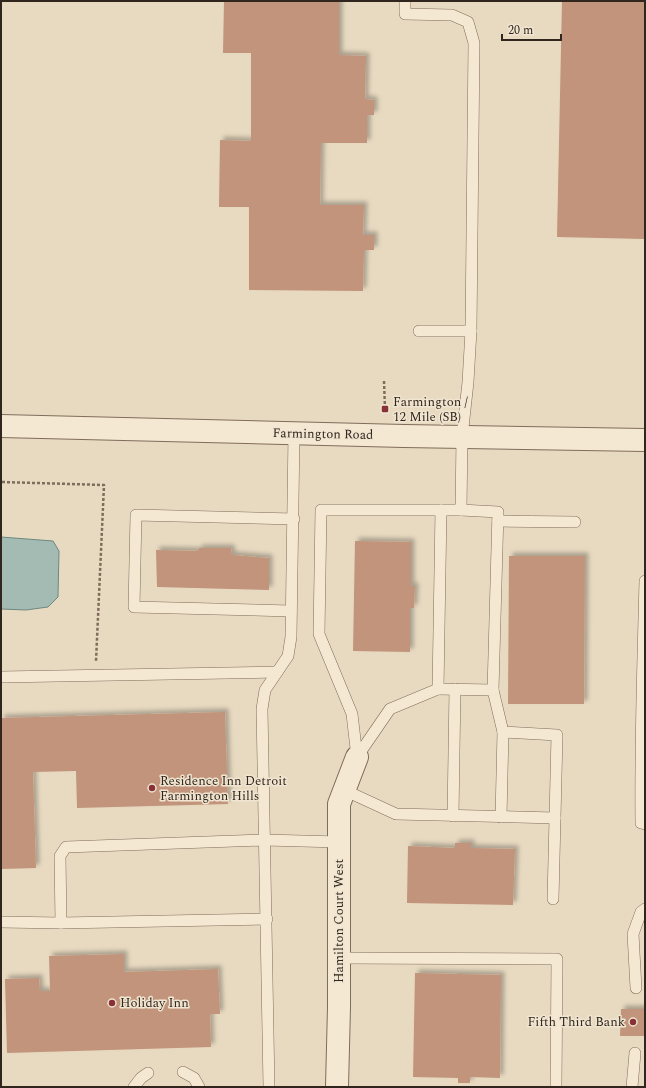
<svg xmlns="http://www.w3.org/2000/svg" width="646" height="1088" font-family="Spectral,serif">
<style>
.water{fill:#a3bbb3;stroke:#6c887f}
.building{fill:#c2947b;filter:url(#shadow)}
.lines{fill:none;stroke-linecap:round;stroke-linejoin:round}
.service-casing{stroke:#806c5b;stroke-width:12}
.minor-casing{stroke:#806c5b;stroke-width:24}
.tertiary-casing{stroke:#806c5b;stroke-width:24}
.path{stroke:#806c5b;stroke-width:2.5;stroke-dasharray:3 2;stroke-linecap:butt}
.service{stroke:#f4e8d3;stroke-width:11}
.minor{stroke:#f4e8d3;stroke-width:22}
.tertiary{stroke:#f4e8d3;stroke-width:22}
.poi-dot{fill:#883238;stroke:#f0e5d0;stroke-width:1.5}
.labels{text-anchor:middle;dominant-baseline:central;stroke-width:3;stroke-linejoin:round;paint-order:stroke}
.poi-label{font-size:13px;fill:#31261d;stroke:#f0e5d0;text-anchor:start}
.street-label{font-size:13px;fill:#31261d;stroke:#f0e5d0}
</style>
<defs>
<filter id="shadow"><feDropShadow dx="3.5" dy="-3.5" stdDeviation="2" flood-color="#0004"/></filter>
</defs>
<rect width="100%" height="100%" fill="#e8dac1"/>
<polygon class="water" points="1,537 53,541 59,551 58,597 48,607 26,610 1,609"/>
<g class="building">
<polygon points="224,1 339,1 339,55 366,56 365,99 374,100 374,115 367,115 367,143 321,143 320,205 364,205 363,235 374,235 374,250 364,250 363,291 249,290 249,207 219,207 220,140 251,141 251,53 223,53"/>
<polygon points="562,1 645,1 645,239 557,237"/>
<polygon points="355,541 411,542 411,586 415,586 414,608 410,608 410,652 353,651"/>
<polygon points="199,548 231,548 232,555 269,558 269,590 157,587 156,550 198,551"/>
<polygon points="509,556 585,556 584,704 508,704"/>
<polygon points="225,712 228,804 77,808 76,771 33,772 36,868 1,869 1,718"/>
<polygon points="455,843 471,843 471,848 515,849 513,905 407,903 408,846 455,848"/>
<polygon points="124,954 124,972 218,969 220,1014 210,1014 211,1047 7,1053 5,979 39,978 40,991 50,991 49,956"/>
<polygon points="415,973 501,975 500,1078 470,1077 470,1083 458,1083 458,1078 413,1077"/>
<polygon points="621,1009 645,1009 645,1036 620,1036"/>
</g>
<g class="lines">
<defs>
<g id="service">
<polyline points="405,1 405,14 452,15 468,22 474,43 471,331 468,382 462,437 461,510"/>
<polyline points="419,331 471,331"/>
<polyline points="498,521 575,522"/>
<path d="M645 581C643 661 640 742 641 823L645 824"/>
<polyline points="291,611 134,607 136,515 294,519"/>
<polyline points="1,677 277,672"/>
<polyline points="357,757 352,714 319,634 321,510 461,510 498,512 493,690"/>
<polyline points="357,757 390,709 438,689 441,510"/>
<polyline points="344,790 396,814 555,818 557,735 503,732 493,690 438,689"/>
<polyline points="453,816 455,689"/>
<polyline points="501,817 503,732"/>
<polyline points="553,899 555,818"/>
<polyline points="267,919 61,923 60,856 66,847 265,840 339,842"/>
<polyline points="1,922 61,923"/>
<polyline points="339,958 557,959 556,1087"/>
<polyline points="636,988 633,934 641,912 645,909"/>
<polyline points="183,1072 194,1078 199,1087"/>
<polyline points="134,1087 141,1078 148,1073"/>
<polyline points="269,1087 262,709 265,690 288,656 291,637 294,434"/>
<polyline points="632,1087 635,1053"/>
</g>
<polyline id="minor" points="337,1087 339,1007 339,804 357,757"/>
<polyline id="tertiary" points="1,426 404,436 645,440"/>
</defs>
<use href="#service" class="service-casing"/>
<use href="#minor" class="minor-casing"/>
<use href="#tertiary" class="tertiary-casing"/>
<g class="path">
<polyline points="384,381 385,409"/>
<polyline points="2,482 104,485 96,661"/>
</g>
<use href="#service" class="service"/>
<use href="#minor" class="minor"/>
<use href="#tertiary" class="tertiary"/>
</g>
<g class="poi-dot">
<rect x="381" y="405" width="8" height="8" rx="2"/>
<circle cx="152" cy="788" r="4"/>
<circle cx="112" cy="1003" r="4"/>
<circle cx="633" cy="1022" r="4"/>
</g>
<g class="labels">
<g class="poi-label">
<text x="393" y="402">Farmington /<tspan x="393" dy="15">12 Mile (SB)</tspan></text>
<text x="160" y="781">Residence Inn Detroit<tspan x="160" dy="15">Farmington Hills</tspan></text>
<text x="120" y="1003">Holiday Inn</text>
<text x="625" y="1022" text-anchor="end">Fifth Third Bank</text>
</g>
<g class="street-label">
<text transform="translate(323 434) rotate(1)">Farmington Road</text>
<text transform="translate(339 921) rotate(-90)">Hamilton Court West</text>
</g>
</g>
<rect width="646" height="1088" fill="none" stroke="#31261d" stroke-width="4"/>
<path d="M502 34v6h59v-6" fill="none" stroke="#31261d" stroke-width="2"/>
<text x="508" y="34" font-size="12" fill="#31261d" stroke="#f0e5d0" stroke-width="3" paint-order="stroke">20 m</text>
</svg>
